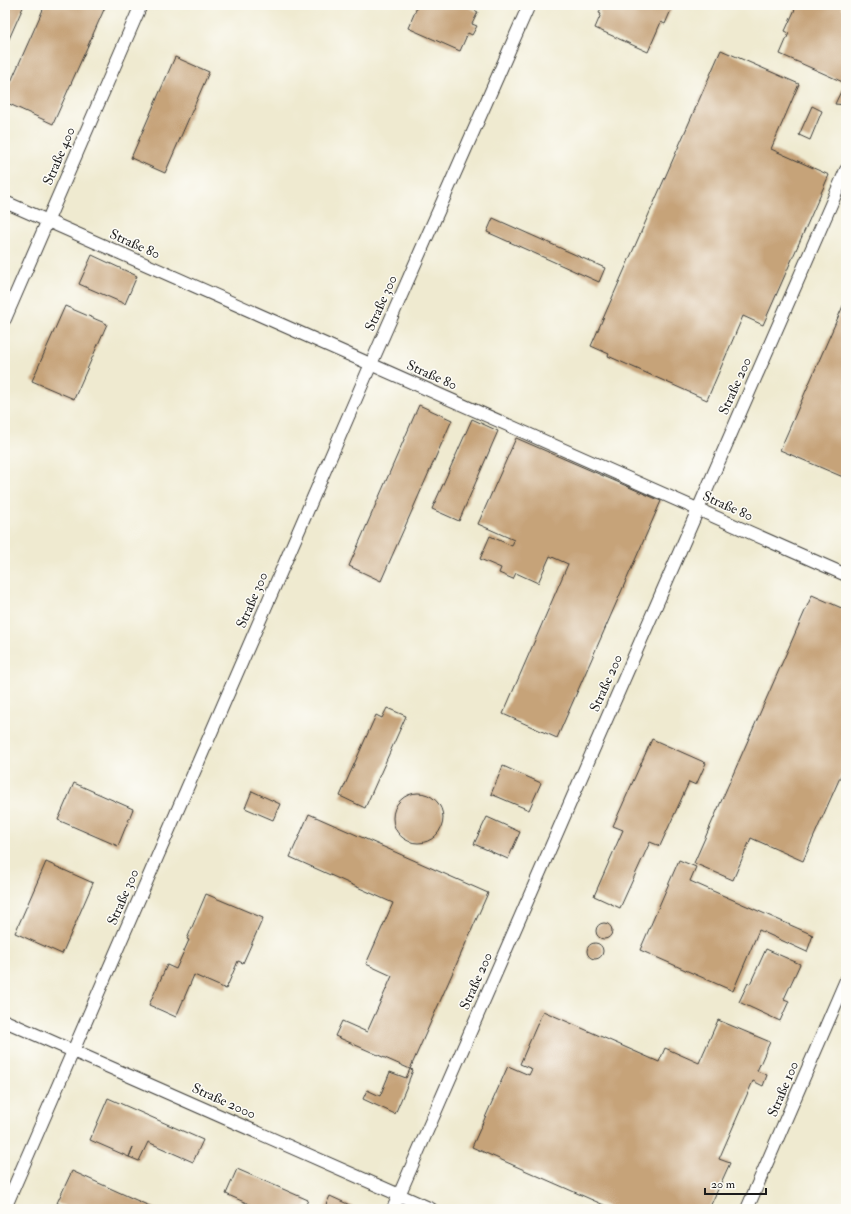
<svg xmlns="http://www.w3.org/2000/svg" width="851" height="1214" font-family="'IM FELL Double Pica',serif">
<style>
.building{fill:#c6a379}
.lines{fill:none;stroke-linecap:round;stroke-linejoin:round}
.service-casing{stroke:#3c3b37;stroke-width:14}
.service{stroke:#fff;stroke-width:12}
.labels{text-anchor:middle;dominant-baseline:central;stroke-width:3;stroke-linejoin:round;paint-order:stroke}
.street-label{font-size:14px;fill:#1c1c1c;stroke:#fdfcf7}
</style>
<rect width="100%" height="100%" fill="#fdfcf7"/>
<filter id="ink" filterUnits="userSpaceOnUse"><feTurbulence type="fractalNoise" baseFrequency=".025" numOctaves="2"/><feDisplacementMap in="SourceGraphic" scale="8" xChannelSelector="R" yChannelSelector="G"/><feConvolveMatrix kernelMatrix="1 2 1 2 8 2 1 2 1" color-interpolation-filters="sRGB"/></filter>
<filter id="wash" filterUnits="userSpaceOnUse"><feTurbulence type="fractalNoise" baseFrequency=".012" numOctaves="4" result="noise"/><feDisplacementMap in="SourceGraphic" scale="16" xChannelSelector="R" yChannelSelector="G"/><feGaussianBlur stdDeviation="0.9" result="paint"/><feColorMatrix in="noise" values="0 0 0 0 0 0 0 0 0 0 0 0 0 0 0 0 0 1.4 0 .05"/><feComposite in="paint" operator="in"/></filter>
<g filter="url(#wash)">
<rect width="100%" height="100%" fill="#efead0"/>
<g id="blocks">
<g class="building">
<polygon points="5,5 24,5 5,48"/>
<polygon points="45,5 106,5 53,124 5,102 5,95"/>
<polygon points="418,5 464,5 478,12 472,24 477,26 472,35 468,33 460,51 408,28"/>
<polygon points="602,5 655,5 664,9 665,6 671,10 665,24 661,22 648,52 595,28 601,14 599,13"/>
<polygon points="797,5 843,5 842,8 846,10 846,105 835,104 845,83 780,54 789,33 785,31"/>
<polygon points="721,50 799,84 771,149 829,175 763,325 743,316 707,400 608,356 609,354 591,346"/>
<polygon points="175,57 209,72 165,173 131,158"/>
<polygon points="812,106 822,111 810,140 799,135"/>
<polygon points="493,218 605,268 599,282 487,232"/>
<polygon points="92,255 137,276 125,304 79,284"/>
<polygon points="846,299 846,470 843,477 780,450"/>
<polygon points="65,306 107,324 74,399 32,381"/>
<polygon points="419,405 452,420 381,581 349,566"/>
<polygon points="472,419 498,431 459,521 432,509"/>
<polygon points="516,438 661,501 557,738 503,714 568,564 550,556 538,583 516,573 513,579 499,573 501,568 480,559 490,536 512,546 514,540 478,524"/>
<polygon points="812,595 846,610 846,764 803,861 751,838 733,880 694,863"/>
<polygon points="387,708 406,716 365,808 340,796 376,715 382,718"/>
<polygon points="652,739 706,763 696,785 689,782 660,846 650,842 620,908 594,896 623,830 613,826"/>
<polygon points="503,766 541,783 529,810 491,794"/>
<polygon points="74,783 133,809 118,846 58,820"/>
<polygon points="252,791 280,804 273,820 245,808"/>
<circle cx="418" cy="818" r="25"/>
<polygon points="309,814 488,893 410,1069 413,1070 409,1080 409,1081 395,1114 363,1099 367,1090 380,1096 390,1072 406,1078 410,1069 335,1036 342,1021 367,1032 392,976 366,964 393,903 290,857"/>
<polygon points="487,817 520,832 508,859 474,844"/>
<polygon points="679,860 696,867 690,881 813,935 807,952 759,930 733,991 640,950"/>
<polygon points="46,862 93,883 62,954 15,933"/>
<polygon points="206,894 263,918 243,963 238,961 226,989 194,975 176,1017 149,1005 167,965 176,969 189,940 187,939"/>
<circle cx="604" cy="931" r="8"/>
<circle cx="595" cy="951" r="8"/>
<polygon points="766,949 800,964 784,999 789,1001 780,1021 739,1002 748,983 750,984"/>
<polygon points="543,1011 659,1062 665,1048 699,1063 718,1020 770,1042 757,1071 767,1075 763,1086 753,1081 719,1159 730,1163 709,1209 613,1209 472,1147 508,1066 529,1075 532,1069 520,1064"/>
<polygon points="108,1098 203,1140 193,1162 148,1142 139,1161 129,1157 133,1147 129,1157 90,1140"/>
<polygon points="237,1169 308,1200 304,1209 260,1209 226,1194"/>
<polygon points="72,1171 145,1204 157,1209 71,1209 57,1203"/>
<polygon points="330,1196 354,1207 353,1209 324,1209"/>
</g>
</g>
</g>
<g filter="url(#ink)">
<use href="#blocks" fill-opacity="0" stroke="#3c3b37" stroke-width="1"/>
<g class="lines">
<defs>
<g id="service">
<polyline points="5,202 846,575"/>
<polyline points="5,319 141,5"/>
<polyline points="5,1021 431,1209"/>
<polyline points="5,1208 371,364 529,5"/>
<polyline points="393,1209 846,170"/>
<polyline points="747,1209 846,980"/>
</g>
</defs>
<use href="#service" class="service-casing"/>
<use href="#service" class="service"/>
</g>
</g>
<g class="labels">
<g class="street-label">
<text transform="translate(59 156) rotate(-67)">Straße 400</text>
<text transform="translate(135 244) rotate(24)">Straße 80</text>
<text transform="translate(381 303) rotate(-66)">Straße 300</text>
<text transform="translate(432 375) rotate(24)">Straße 80</text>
<text transform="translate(735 386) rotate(-66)">Straße 200</text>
<text transform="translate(728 506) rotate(24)">Straße 80</text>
<text transform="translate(252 600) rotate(-67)">Straße 300</text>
<text transform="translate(606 683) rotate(-66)">Straße 200</text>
<text transform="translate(123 897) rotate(-67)">Straße 300</text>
<text transform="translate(476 981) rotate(-66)">Straße 200</text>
<text transform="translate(783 1089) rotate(-67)">Straße 100</text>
<text transform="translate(224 1101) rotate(24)">Straße 2000</text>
</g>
</g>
<rect width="851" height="1214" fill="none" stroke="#fdfcf7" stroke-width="20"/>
<path d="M705 1188v6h61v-6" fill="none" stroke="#1c1c1c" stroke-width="2"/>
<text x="711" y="1188" font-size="12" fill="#1c1c1c" stroke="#fdfcf7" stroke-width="3" paint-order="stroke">20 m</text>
</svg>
